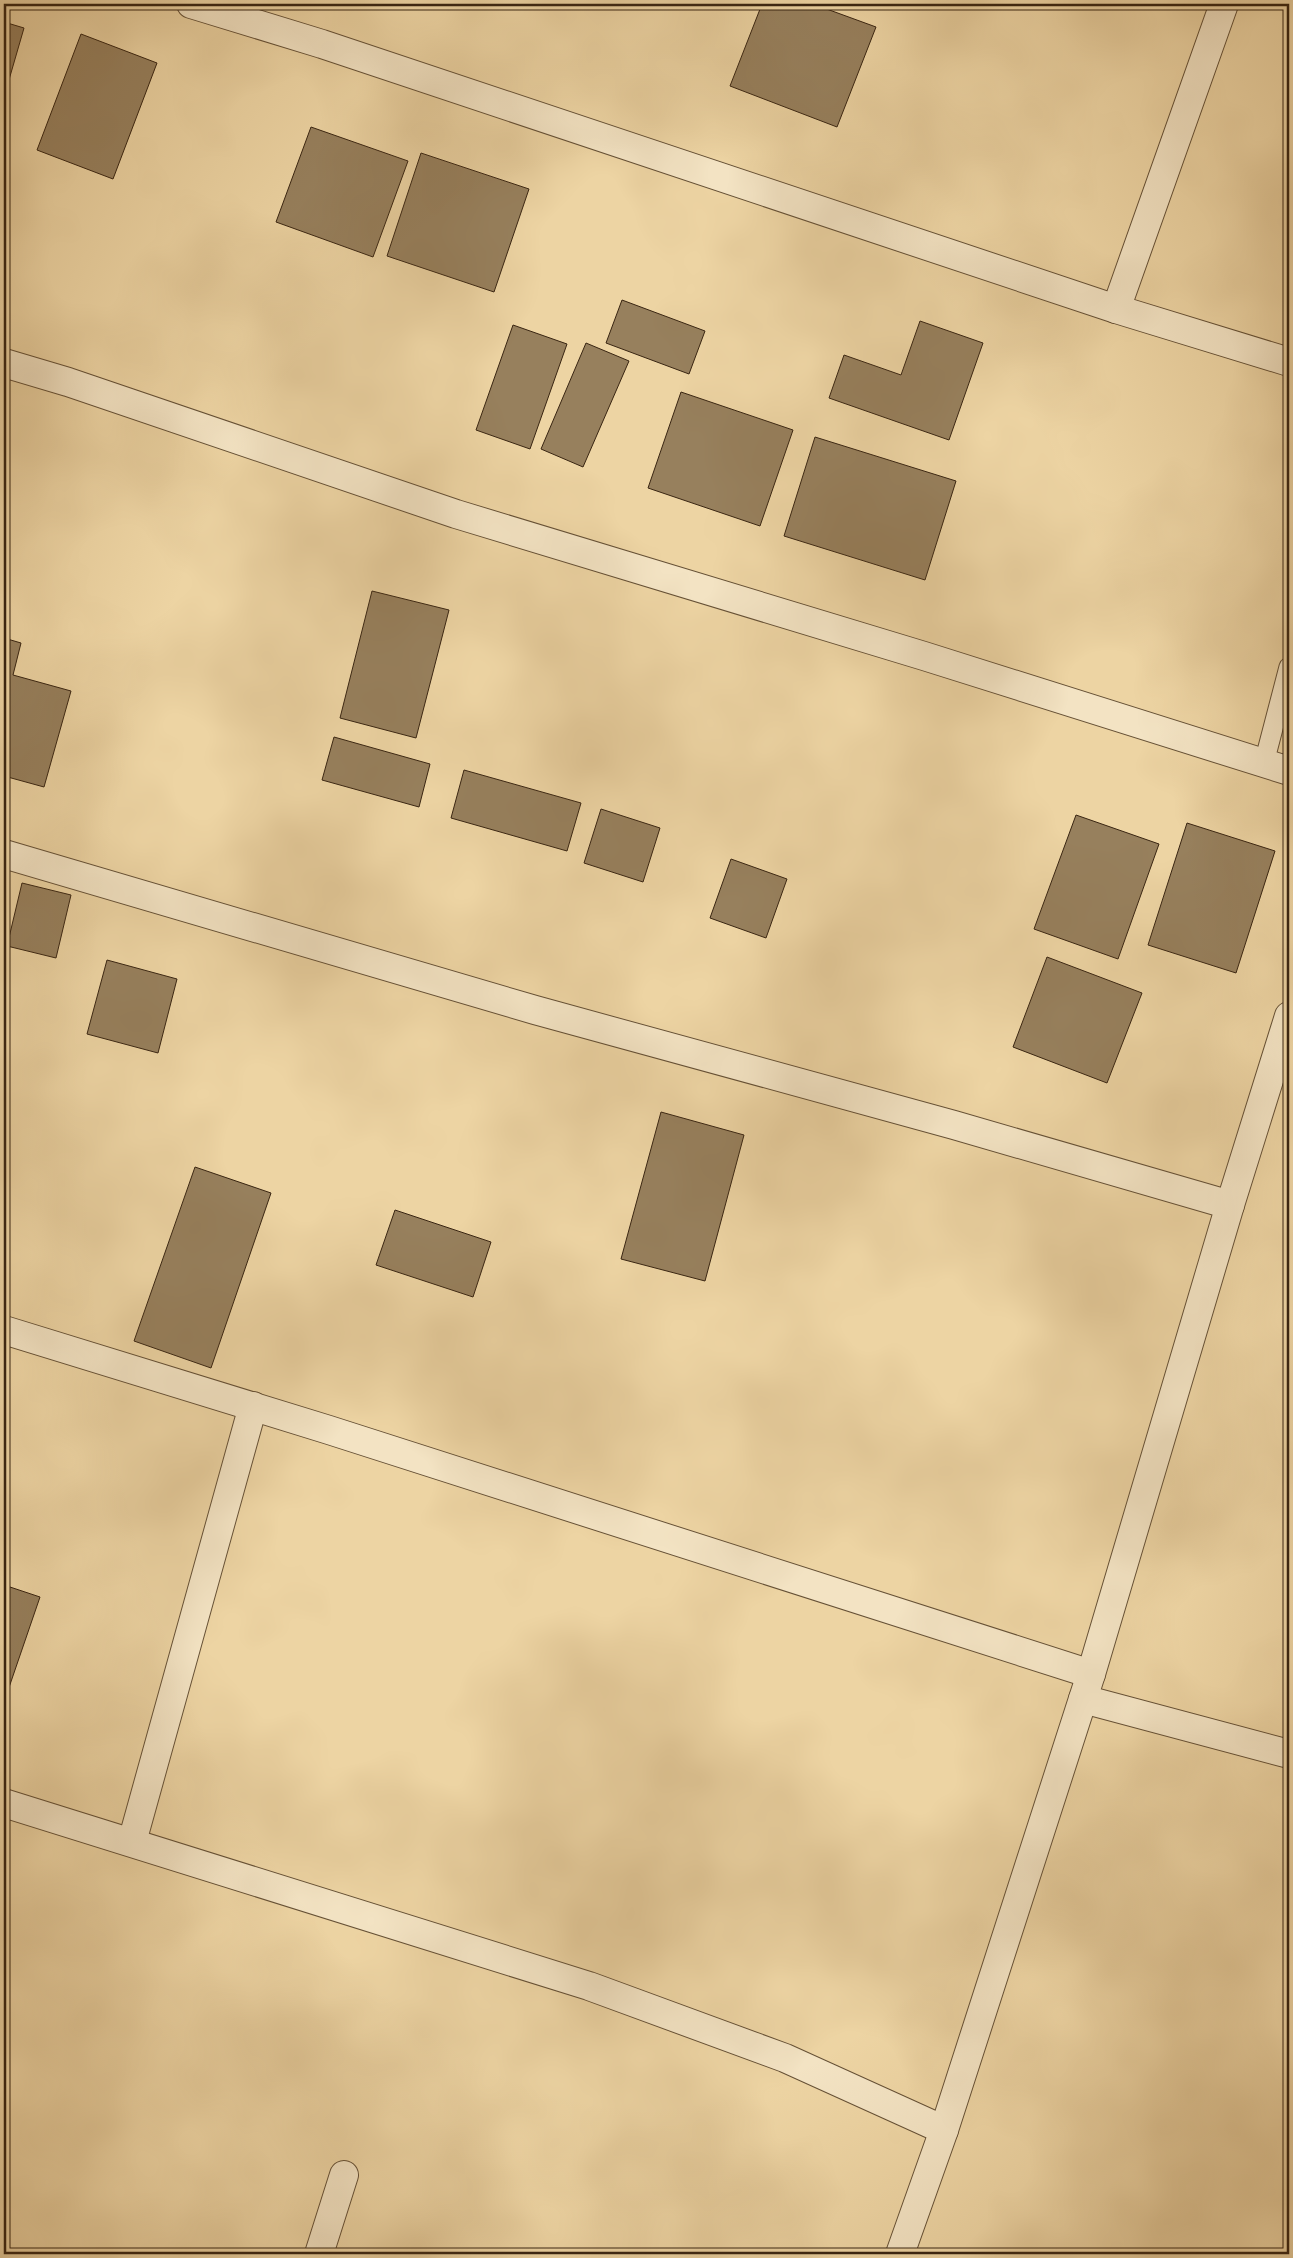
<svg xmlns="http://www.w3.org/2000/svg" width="1293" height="2258" font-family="Cardo,serif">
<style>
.building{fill:#97805d;stroke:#392512}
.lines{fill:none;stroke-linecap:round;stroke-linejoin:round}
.service-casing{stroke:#665136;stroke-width:21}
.minor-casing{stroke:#665136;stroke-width:30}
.service{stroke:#f3e3c3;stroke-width:19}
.minor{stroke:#f3e3c3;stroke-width:28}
</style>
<rect width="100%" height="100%" fill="#edd4a3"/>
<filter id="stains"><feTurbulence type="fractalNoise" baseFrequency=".004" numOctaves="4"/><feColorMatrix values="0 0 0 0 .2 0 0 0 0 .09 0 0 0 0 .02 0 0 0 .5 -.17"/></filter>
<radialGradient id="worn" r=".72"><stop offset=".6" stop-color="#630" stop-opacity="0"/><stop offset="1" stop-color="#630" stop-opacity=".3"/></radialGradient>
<g class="building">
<polygon points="762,4 813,4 876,27 837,127 730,86"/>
<polygon points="4,22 24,28 4,97"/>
<polygon points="81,34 157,63 113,179 37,150"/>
<polygon points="311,127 408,161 373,257 276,222"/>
<polygon points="421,153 529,189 494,292 387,256"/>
<polygon points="622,300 705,331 689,374 606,343"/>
<polygon points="920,321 983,343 949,440 829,398 844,355 901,375"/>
<polygon points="513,325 567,344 530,449 476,430"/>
<polygon points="586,343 629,361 583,467 541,449"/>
<polygon points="681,392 793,430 760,526 648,488"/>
<polygon points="815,437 956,481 925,580 784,536"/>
<polygon points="372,591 449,610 416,738 340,718"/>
<polygon points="4,638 21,643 13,675 71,691 44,787 4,776"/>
<polygon points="334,737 430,764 419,807 322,780"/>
<polygon points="464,770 581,803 567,851 451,818"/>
<polygon points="601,809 660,828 643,882 584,863"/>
<polygon points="1076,815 1159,844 1118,959 1034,929"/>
<polygon points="1187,823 1275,851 1236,973 1148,945"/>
<polygon points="731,859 787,879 766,938 710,918"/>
<polygon points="22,883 71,895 56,958 7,946"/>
<polygon points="1047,957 1142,993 1107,1083 1013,1047"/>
<polygon points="107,960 177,979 158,1053 87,1034"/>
<polygon points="661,1112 744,1135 705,1281 621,1259"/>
<polygon points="195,1167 271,1193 211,1368 134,1341"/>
<polygon points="395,1210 491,1242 473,1297 376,1265"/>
<polygon points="4,1585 40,1597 4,1702"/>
</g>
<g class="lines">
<defs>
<polyline id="service" points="1264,763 1289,667"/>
<g id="minor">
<polyline points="191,4 322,44 1116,309 1289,362"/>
<polyline points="1116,309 1224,4"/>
<polyline points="4,363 68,382 456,514 924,656 1289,771"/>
<polyline points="4,854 535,1010 954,1125 1230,1205"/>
<polyline points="4,1330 329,1430 1091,1674"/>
<polyline points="1083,1699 1289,1754"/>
<polyline points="4,1803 589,1986 785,2058 944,2130"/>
<polyline points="132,1842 253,1406"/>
<polyline points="319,2254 344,2175"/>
<polyline points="900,2254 944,2130 1091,1674 1230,1205 1289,1016"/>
</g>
</defs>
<use href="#service" class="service-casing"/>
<use href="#minor" class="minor-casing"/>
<use href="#service" class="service"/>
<use href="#minor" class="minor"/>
</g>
<rect width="1293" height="2258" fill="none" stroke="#edd4a3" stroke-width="20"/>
<rect x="5" y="5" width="1283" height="2248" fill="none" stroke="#392512" stroke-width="2.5"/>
<rect x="10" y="10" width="1273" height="2238" fill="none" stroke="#392512"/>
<rect width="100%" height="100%" filter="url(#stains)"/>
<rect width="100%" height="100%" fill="url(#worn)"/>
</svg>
